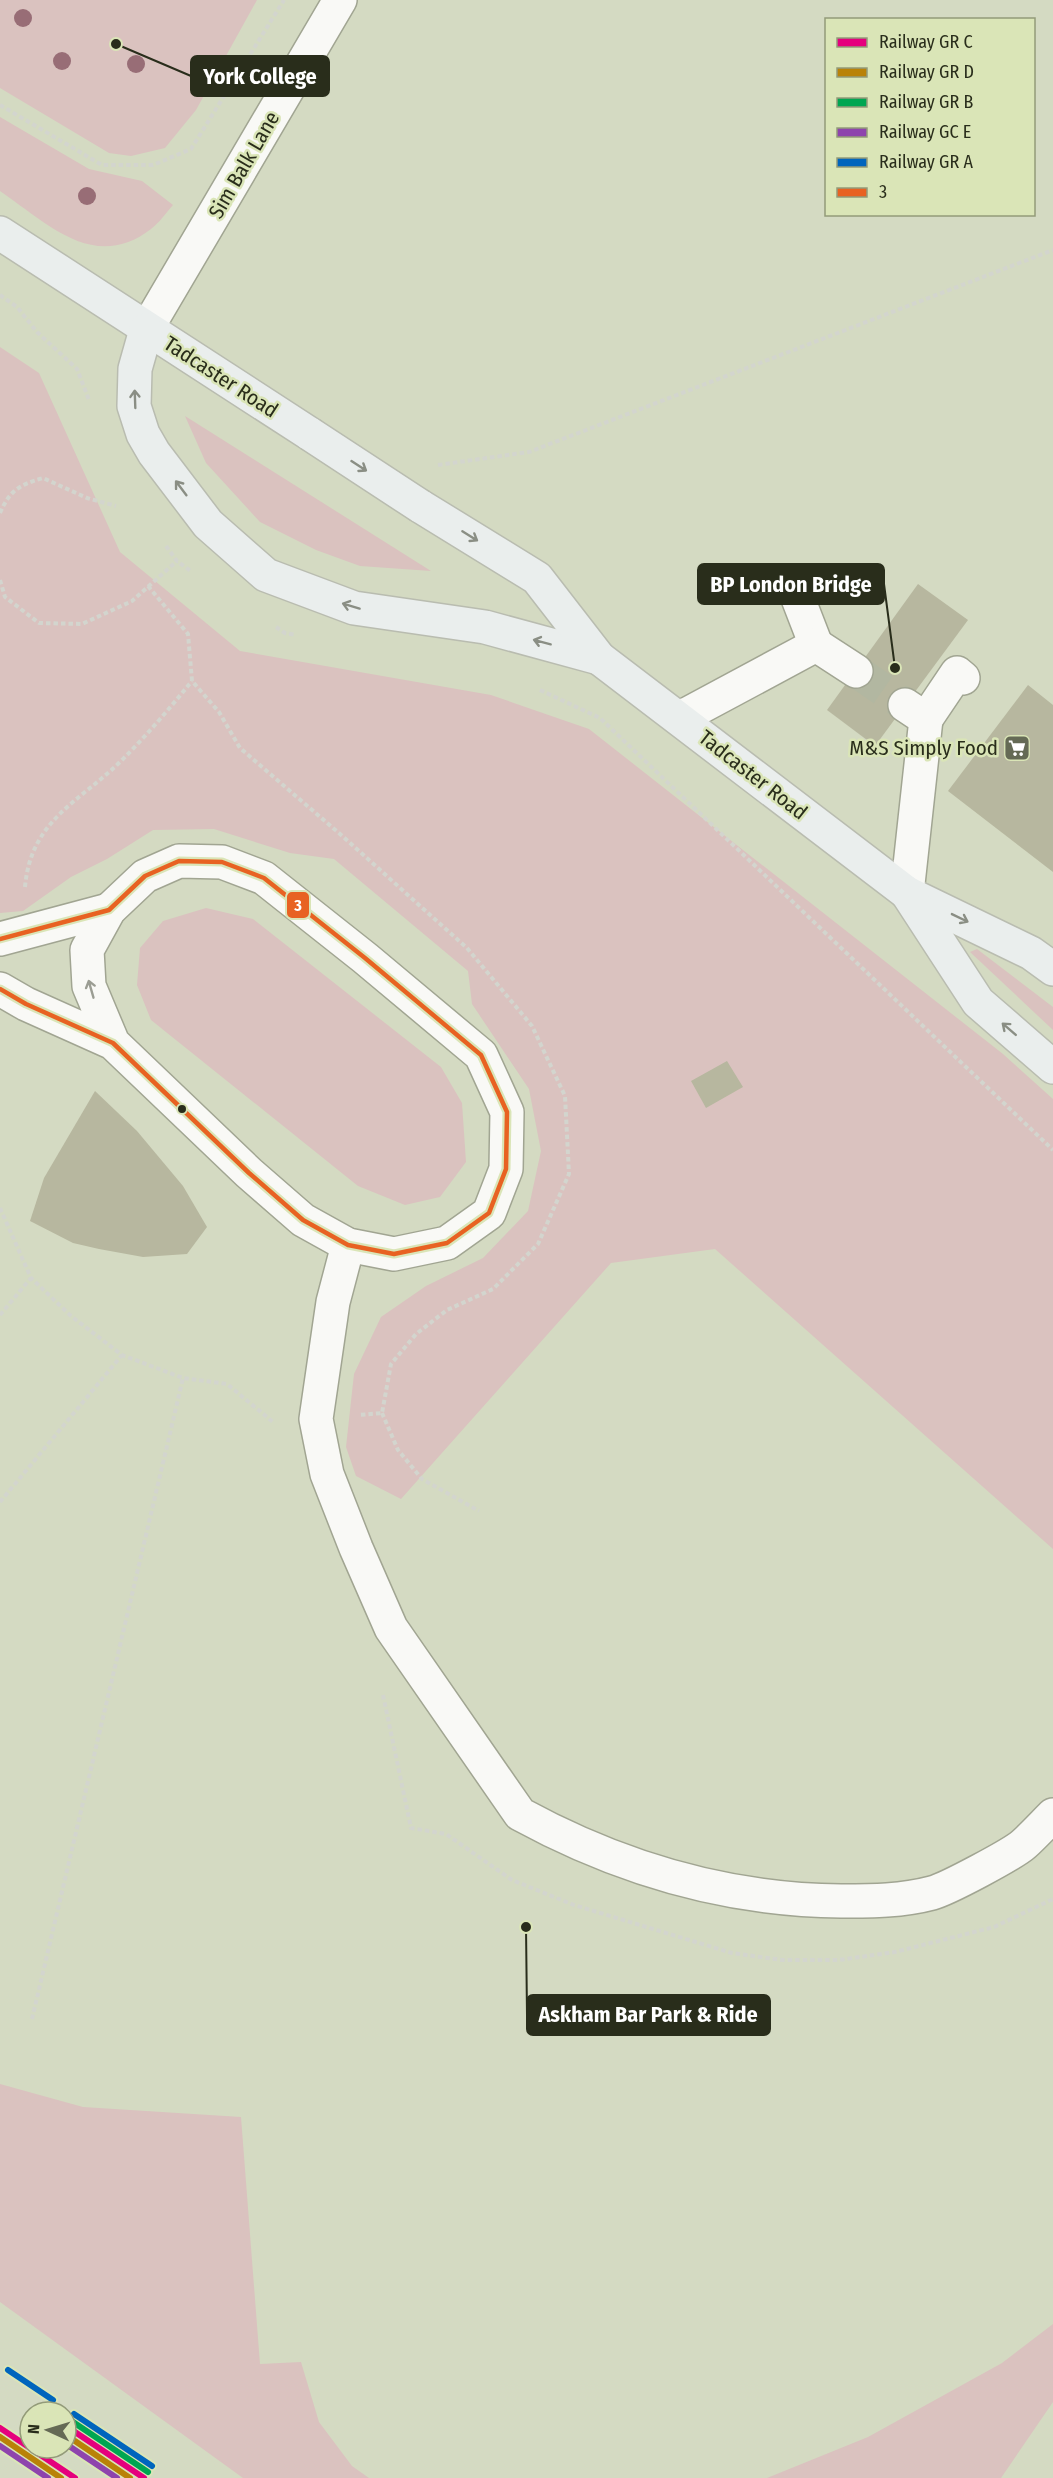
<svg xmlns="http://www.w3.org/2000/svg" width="1053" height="2478" font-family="'Fira Sans Condensed',sans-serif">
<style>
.green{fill:#dac2bf}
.building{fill:#b7b79f}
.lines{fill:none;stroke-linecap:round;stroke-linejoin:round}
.minor-tunnel{stroke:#b2b7a1;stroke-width:33;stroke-dasharray:33 16;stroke-linecap:butt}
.minor-casing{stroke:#a1a592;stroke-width:36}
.major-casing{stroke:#b9bcb0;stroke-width:36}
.path{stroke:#d3d5ce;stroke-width:4;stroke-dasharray:4.5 3;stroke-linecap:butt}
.minor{stroke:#f9f9f6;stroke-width:33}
.major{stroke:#eaeeed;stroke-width:33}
.major-bridge-casing{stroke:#b9bcb0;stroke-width:36;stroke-linecap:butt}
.major-bridge{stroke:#eaeeed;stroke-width:33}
.bus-1-casing{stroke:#dae5b7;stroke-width:9}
.bus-1{stroke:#e86222;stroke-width:4.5}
.rail-1-casing{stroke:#dae5b7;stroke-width:10}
.rail-2-casing{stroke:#dae5b7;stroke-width:10}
.rail-3-casing{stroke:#dae5b7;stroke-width:10}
.rail-4-casing{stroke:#dae5b7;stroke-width:10}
.rail-5-casing{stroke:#dae5b7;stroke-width:10}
.rail-1{stroke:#e5007d;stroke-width:6}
.rail-2{stroke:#b98208;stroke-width:6}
.rail-3{stroke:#00a651;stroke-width:6}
.rail-4{stroke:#8e44ad;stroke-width:6}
.rail-5{stroke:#0065bd;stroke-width:6}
.tree{fill:#986d76}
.oneway{stroke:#8a8e84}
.oneway2{stroke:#9b9d93}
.bus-dot{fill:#292d1b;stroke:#dae5b7;stroke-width:2}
.labels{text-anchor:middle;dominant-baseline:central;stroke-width:5;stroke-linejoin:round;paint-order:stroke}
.street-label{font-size:21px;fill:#292d1b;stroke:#dae5b7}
.poi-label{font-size:21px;fill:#292d1b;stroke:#dae5b7;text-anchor:end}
.leader{fill:none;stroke:#292d1b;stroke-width:2}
.callout-dot{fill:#292d1b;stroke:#dae5b7;stroke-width:2}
.callout{fill:#292d1b;stroke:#292d1b;stroke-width:2}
.callout-label{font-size:22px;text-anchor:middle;font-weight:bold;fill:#fff}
.line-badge{stroke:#dae5b7;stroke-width:2}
.badge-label{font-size:16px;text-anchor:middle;font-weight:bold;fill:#fff}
</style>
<rect width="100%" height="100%" fill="#d4dac2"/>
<g class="green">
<polygon points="0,0 257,0 196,110 165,148 131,156 109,153 0,88"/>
<path d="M0 117 89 169 142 181 173 205C166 213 159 223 151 229 94 273 47 223 0 191Z"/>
<polygon points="0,347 39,373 120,552 240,651 491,695 589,729 1003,1054 1053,1099 1053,1549 715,1249 611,1263 401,1499 356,1476 346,1447 354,1374 381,1317 426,1286 483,1258 528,1211 541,1151 529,1089 472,1004 468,971 334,859 290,853 214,829 153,830 107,859 71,877 23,911 0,913"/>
<polygon points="185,416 431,571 360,566 316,550 260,522 206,463"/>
<polygon points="206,908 253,919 441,1067 462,1103 466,1162 440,1197 405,1205 358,1186 151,1020 137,985 140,948 163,921"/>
<polygon points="977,949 1053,1007 1053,1030 970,952"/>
<polygon points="0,2084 83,2107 241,2117 260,2364 301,2362 319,2422 352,2466 369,2478 243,2478 0,2302"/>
<polygon points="1053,2324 1053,2402 1001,2478 767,2478 868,2437 1002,2363"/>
</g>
<g class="building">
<polygon points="918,584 968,620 875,746 827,710"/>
<polygon points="1028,685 1053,705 1053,872 948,791"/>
<polygon points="727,1061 743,1087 706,1108 691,1081"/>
<polygon points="95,1091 137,1131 183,1186 207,1227 187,1254 143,1257 99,1249 73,1243 30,1221 44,1178"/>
</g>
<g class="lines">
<polyline class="minor-tunnel" points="856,671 905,705"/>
<defs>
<g id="minor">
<polyline points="146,330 340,0"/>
<polyline points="792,583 816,645"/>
<polyline points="905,705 926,719 907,893"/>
<polyline points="680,718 816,645 856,671"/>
<polyline points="926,719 957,673 963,678"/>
<polyline points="0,939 109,910"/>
<polyline points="0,989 26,1004 113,1043 249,1173 303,1220 348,1245 394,1254 447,1243 489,1213 506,1169 507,1112 481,1055 365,958 264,878 222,862 179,861 145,876 109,910 87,950 89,986 113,1043"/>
<path d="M348 1245 333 1302 316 1419 327 1474 356 1548 391 1628 520 1814C619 1868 728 1900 841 1901 872 1901 902 1901 932 1893 947 1889 1013 1854 1024 1844 1034 1835 1044 1824 1053 1815"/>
</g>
<g id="major">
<polyline points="0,233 310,434"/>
<polyline points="146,330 135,369 134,406 143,434 154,453 208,524 266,575 354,608 485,627 599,658"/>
<polyline points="420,506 537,578 599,658 907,893 1031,953 1053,969"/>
<polyline points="907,893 978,1002 1053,1067"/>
</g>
</defs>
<use href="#minor" class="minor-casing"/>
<use href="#major" class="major-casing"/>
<g class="path">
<polyline points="0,105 102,165 153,165 191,149 284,0"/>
<polyline points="0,295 17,307 37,332 77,369 89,400"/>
<polyline points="438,465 529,452 1053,250"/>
<path d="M0 513C10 490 19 485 43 478L87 498 116 506"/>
<polyline points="166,546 177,561 192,572"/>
<polyline points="0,580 5,597 39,623 82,624 132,601 177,561"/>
<polyline points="148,586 188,634 192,681 219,712 240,748 340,834 467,948 532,1026 565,1096 569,1174 538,1244 493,1289 447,1310 416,1334 391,1364 382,1413 358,1415"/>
<polyline points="276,627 285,633 296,635"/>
<polyline points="540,690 600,718 1053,1150"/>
<path d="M25 887C31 819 80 802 122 760 147 735 170 708 192 681"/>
<polyline points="0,1208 31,1278 71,1316 122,1355 183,1378 227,1384 273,1422"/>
<polyline points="0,1315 31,1278"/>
<polyline points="382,1413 398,1450 422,1479 479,1511"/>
<polyline points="0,1502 122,1355"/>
<polyline points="383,1695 411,1828 446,1834 512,1880 574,1905 732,1953 782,1960 839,1960 895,1952 994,1927 1053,1899"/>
<polyline points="32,2019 183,1378"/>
</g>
<use href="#minor" class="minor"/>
<use href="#major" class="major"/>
<defs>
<polyline id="major-bridge" points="310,434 420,506"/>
</defs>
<use href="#major-bridge" class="major-bridge-casing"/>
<use href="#major-bridge" class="major-bridge"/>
<defs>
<polyline id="bus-1" points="0,939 109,910 145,876 179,861 222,862 264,878 365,958 481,1055 507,1112 506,1169 489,1213 447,1243 394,1254 348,1245 303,1220 249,1173 113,1043 26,1004 0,989"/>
</defs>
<use href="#bus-1" class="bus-1-casing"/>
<use href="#bus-1" class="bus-1"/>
<defs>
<g id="rail-1">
<polyline points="66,2426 144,2478"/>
<polyline points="0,2428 75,2478"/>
</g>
<g id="rail-2">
<polyline points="66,2435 130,2478"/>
<polyline points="0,2437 61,2478"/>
</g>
<polyline id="rail-3" points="70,2420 148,2472"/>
<g id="rail-4">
<polyline points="66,2444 117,2478"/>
<polyline points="0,2446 48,2478"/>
</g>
<g id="rail-5">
<polyline points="8,2370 53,2400"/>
<polyline points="74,2414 152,2466"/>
</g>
</defs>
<use href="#rail-1" class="rail-1-casing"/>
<use href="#rail-2" class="rail-2-casing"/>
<use href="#rail-3" class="rail-3-casing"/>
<use href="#rail-4" class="rail-4-casing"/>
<use href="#rail-5" class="rail-5-casing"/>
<use href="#rail-1" class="rail-1"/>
<use href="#rail-2" class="rail-2"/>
<use href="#rail-3" class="rail-3"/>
<use href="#rail-4" class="rail-4"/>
<use href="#rail-5" class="rail-5"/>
</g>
<g class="tree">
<circle cx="23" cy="18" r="9"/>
<circle cx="62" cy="61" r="9"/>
<circle cx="136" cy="64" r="9"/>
<circle cx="87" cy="196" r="9"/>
</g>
<defs><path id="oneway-shaft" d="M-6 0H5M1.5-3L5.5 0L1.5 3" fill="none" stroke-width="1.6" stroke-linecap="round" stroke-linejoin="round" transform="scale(1.5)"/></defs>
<g class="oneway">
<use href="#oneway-shaft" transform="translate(135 399) rotate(-92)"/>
<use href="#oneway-shaft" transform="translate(359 466) rotate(33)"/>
<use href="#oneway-shaft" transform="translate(181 488) rotate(-127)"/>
<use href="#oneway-shaft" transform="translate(470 536) rotate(32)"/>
<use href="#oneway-shaft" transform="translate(351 606) rotate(-163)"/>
<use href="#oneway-shaft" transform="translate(542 642) rotate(-165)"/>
<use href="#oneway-shaft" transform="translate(960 918) rotate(26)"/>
<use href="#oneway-shaft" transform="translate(1009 1029) rotate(-139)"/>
</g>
<use class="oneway2" href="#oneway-shaft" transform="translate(91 989) rotate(-106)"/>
<defs>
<symbol id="supermarket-square" viewBox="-11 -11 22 22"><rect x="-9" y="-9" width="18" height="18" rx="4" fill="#656a55" stroke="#dae5b7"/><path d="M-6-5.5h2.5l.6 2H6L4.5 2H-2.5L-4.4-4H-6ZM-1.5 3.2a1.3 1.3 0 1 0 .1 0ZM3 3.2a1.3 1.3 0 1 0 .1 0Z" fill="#fff"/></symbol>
</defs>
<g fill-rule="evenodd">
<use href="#supermarket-square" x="1002" y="733" width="30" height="30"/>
</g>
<circle class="bus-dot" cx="182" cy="1109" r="5"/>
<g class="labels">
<g class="street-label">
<text transform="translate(244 165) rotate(-60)">Sim Balk Lane</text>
<text transform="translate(221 377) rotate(33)">Tadcaster Road</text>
<text transform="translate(753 775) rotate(38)">Tadcaster Road</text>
</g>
<g class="poi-label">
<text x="998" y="748">M&amp;S Simply Food</text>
</g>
</g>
<path class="leader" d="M116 44L191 76M895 668L884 584M526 1927L527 2015"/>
<g class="callout-dot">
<circle cx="116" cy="44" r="6"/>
<circle cx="895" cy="668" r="6"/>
<circle cx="526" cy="1927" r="6"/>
</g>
<g class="callout">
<rect x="191" y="56" width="138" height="40" rx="6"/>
<rect x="698" y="564" width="186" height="40" rx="6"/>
<rect x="527" y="1995" width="243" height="40" rx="6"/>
</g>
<g class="callout-label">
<text x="260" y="84">York College</text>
<text x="791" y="592">BP London Bridge</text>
<text x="648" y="2022">Askham Bar Park &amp; Ride</text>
</g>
<rect class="line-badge" x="286" y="891" width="24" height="28" rx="6" fill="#e86222"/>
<g class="badge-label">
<text x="298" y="911">3</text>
</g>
<rect x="825" y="18" width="210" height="198" fill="#dae5b7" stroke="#939b79" stroke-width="1.5"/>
<rect x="837" y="38" width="30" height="9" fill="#e5007d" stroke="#939b79" stroke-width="1.5"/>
<text x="879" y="48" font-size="18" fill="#292d1b">Railway GR C</text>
<rect x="837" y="68" width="30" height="9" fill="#b98208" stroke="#939b79" stroke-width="1.5"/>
<text x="879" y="78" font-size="18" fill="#292d1b">Railway GR D</text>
<rect x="837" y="98" width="30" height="9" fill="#00a651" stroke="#939b79" stroke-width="1.5"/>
<text x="879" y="108" font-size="18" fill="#292d1b">Railway GR B</text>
<rect x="837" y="128" width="30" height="9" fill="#8e44ad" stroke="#939b79" stroke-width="1.5"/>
<text x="879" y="138" font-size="18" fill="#292d1b">Railway GC E</text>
<rect x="837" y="158" width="30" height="9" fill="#0065bd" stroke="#939b79" stroke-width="1.5"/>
<text x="879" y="168" font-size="18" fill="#292d1b">Railway GR A</text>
<rect x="837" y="188" width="30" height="9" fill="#e86222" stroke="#939b79" stroke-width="1.5"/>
<text x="879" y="198" font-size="18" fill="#292d1b">3</text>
<g transform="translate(48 2430) rotate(274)"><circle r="28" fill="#dae5b7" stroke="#939b79" stroke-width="1.5"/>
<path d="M0-4.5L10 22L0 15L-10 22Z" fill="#656a55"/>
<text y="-9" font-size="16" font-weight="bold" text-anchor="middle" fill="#292d1b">N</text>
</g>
</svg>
